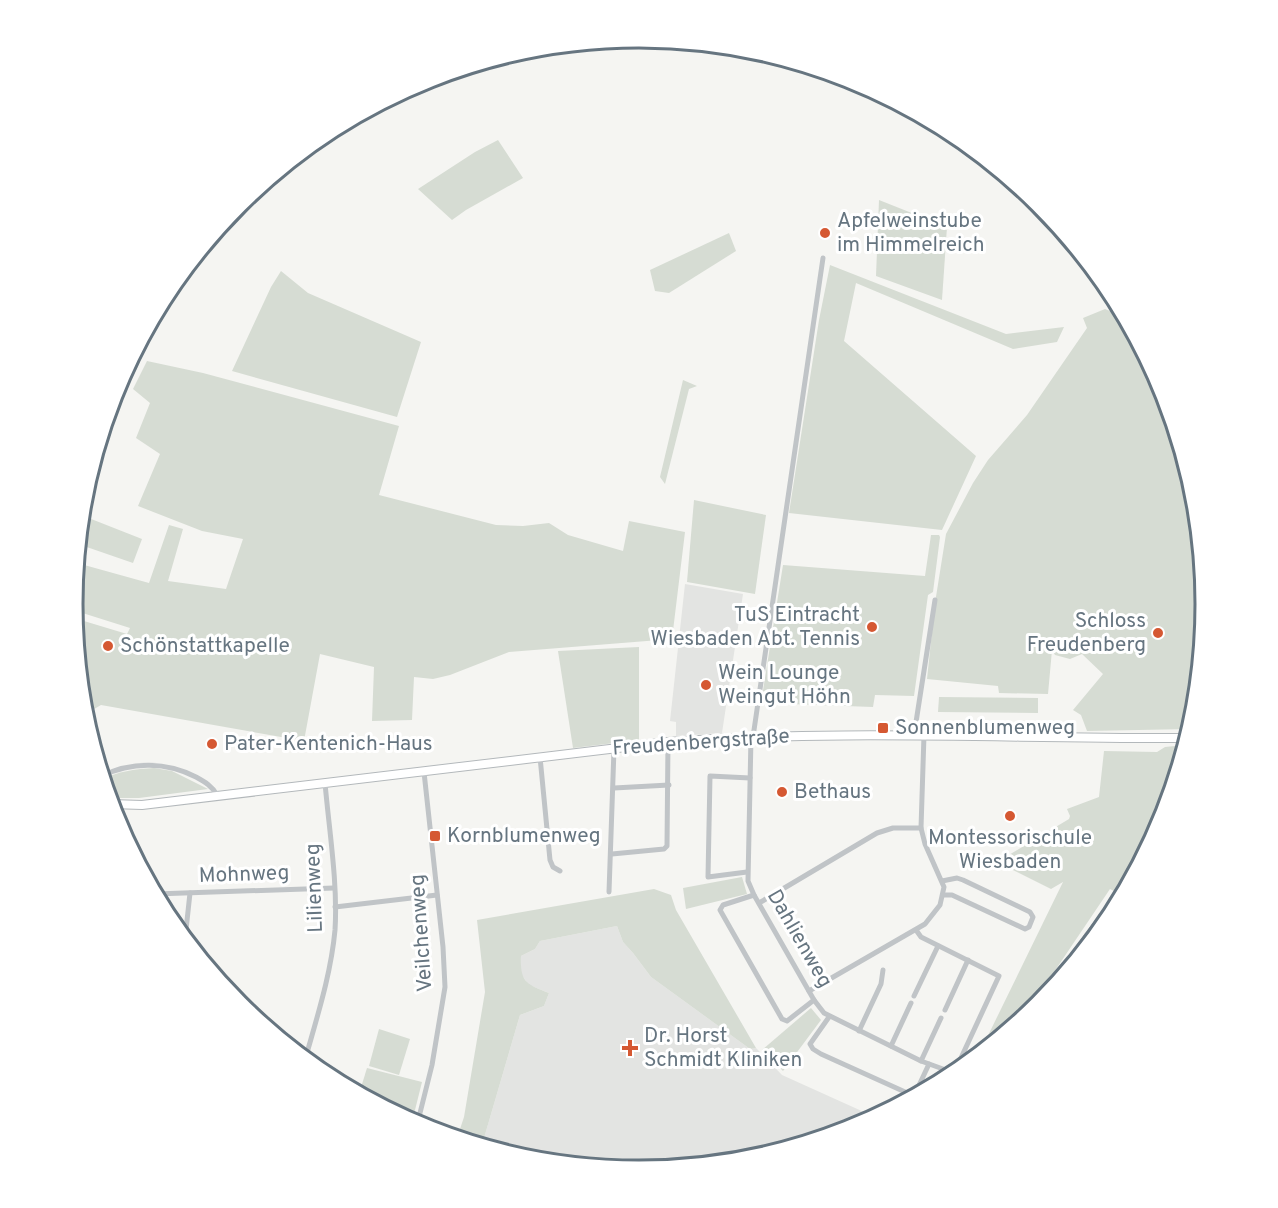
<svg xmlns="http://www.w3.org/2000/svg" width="1278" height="1208" font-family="Overpass,sans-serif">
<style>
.built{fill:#e3e4e2}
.green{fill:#d6dcd3}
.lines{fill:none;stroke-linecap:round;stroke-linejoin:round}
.secondary-casing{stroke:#b3b8bb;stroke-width:10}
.street{stroke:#c0c4c7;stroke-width:5}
.secondary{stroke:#fff;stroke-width:8}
.poi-dot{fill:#d55832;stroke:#fff;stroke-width:2}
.labels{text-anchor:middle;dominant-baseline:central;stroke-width:6;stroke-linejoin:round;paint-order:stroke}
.poi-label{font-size:21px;fill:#667580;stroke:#fff;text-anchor:start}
.street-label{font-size:21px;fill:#667580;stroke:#fff}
.rim{fill:none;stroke:#667580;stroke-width:3}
</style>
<rect width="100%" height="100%" fill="#f5f5f2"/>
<g class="built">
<polygon points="685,584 743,594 722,733 676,736 676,722 670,721"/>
<polygon points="617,926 623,942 633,953 651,977 750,1049 756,1048 782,1075 875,1117 855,1128 749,1160 639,1170 528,1160 482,1145 520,1015 544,1006 549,993 529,985 521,974 521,956 535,949 540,941"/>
</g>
<g class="green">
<polygon points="498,140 523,178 466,210 452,220 418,189 475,152"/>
<polygon points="879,200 947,227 942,300 876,276"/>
<polygon points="729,233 736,251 669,293 655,291 650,270"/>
<polygon points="830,265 1006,334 1064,327 1057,342 1013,349 856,283 844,341 976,456 942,530 789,513 819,320"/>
<polygon points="281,271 308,293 421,342 397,417 232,371 271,287"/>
<polygon points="1105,309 1125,317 1163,388 1195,494 1205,604 1195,715 1190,729 1087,731 1081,715 1073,710 1103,674 1082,654 1070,659 1055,655 1052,650 1048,694 999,693 998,686 927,679 935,603 946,534 973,483 988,460 1027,415 1087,328 1083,318"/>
<polygon points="134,353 140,362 95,454 116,387"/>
<polygon points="147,361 203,373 399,426 379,495 496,525 523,526 549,523 568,535 623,551 629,521 685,532 672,639 509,652 450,675 433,679 414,677 412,720 372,721 374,667 320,654 304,741 101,705 84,715 74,618 127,634 130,628 73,610 77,563 149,583 169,525 183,529 168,581 226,589 243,539 202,531 138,506 160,454 136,438 150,403 133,389"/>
<polygon points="683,380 697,386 689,389 665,484 660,477"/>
<polygon points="694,500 766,515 755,594 687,582"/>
<polygon points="81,515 142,539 133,563 78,544"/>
<polygon points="931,535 939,535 940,537 933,592 928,595 914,696 875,695 873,707 761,703 783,565 925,576"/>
<polygon points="639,647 639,740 573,748 558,651"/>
<polygon points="939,697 1038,698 1038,713 938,712"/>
<polygon points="1185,745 1162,821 1135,871 1114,891 1110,889 1054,972 1038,1006 979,1054 1063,882 1051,889 997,862 1069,819 1070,816 1067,809 1099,797 1104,751 1157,752 1165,747"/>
<path d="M154 768 172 771 208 789 139 798H109L103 779C120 771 135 769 154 768Z"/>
<polygon points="742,877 747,894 686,909 683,888"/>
<path d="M654 889 671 895 676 910 756 1048 750 1049 651 977 633 953 623 942 617 926 540 941 535 949 521 956C520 982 526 984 549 993L544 1006 520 1015 482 1145 457 1138 464 1117 485 992 477 920Z"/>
<polygon points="811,1008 821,1020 783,1071 762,1050"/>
<polygon points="379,1029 410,1039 399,1075 369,1066"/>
<polygon points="367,1068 422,1082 412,1122 359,1094"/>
</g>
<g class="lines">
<defs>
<g id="secondary">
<path d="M111 804 142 805 668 742C841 729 1015 739 1188 738"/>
<polyline points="1066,973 1089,936 1123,894"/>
</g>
</defs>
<use href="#secondary" class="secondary-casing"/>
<g class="street">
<polyline points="914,735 935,600"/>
<polyline points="751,737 748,881 754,895 814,1000 824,1013 921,1061 954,1073 999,976 921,937 916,930"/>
<polyline points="753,737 823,258"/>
<polyline points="540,757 550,860 553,867 560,871"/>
<path d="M102 776C132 761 167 762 196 777 205 782 212 786 217 795"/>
<polyline points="614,788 669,785"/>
<polyline points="612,854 664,849 667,846 668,742"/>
<polyline points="747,872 708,877 710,776 750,778"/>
<polyline points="942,881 957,878 963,880 1030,912 1033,917 1029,927 1025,929 952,895 943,895"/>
<polyline points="609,892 614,749"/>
<polyline points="155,894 334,888"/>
<polyline points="754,895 723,905 720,910 782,1019 787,1021 814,1000"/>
<polyline points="759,903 877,833 893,828 921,828"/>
<polyline points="335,907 437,895"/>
<polyline points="185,939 190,893"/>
<polyline points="809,991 925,924 940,905 944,887 925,844 921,828 924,735"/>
<polyline points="914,996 938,946"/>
<polyline points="945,1010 968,960"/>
<polyline points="829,1017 810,1044 813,1049 821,1054 914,1096 929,1064"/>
<polyline points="859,1031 881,984 883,970"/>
<polyline points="891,1046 911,1003"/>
<path d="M305 1060C317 1017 331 974 335 930 338 884 329 829 325 783"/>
<polyline points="921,1061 941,1018"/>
<polyline points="417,1125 432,1065 445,987 443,947 424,772"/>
</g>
<use href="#secondary" class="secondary"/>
</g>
<g class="poi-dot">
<circle cx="825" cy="233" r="6"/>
<circle cx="872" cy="627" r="6"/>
<circle cx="1158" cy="633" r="6"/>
<circle cx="108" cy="646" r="6"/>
<circle cx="706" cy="685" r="6"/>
<rect x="877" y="722" width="12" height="12" rx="3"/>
<circle cx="212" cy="744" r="6"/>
<circle cx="782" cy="792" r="6"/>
<circle cx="1010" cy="816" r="6"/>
<rect x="429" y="830" width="12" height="12" rx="3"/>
<path d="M627 1039h6v6h6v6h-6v6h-6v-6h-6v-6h6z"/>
</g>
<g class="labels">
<g class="poi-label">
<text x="837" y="221">Apfelweinstube<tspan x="837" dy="24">im Himmelreich</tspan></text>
<text x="860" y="615" text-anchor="end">TuS Eintracht<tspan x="860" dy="24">Wiesbaden Abt. Tennis</tspan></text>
<text x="1146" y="621" text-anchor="end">Schloss<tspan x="1146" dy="24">Freudenberg</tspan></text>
<text x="120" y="646">Schönstattkapelle</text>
<text x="718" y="673">Wein Lounge<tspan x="718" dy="24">Weingut Höhn</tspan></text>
<text x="895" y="728">Sonnenblumenweg</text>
<text x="224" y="744">Pater-Kentenich-Haus</text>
<text x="794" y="792">Bethaus</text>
<text x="447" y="836">Kornblumenweg</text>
<text x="1010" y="838" text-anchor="middle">Montessorischule<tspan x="1010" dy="24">Wiesbaden</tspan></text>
<text x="644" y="1036">Dr. Horst<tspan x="644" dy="24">Schmidt Kliniken</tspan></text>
</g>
<g class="street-label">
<text transform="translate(701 743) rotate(-4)">Freudenbergstraße</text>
<text transform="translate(244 875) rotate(-2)">Mohnweg</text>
<text transform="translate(315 888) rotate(-92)">Lilienweg</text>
<text transform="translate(422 933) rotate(-94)">Veilchenweg</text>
<text transform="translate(799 939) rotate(60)">Dahlienweg</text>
</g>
</g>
<path d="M0 0H1278V1208H0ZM83 604a556 556 0 1 1 1112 0a556 556 0 1 1-1112 0Z" fill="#fff" fill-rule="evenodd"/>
<path class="rim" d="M83 604a556 556 0 1 1 1112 0a556 556 0 1 1-1112 0Z"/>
</svg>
